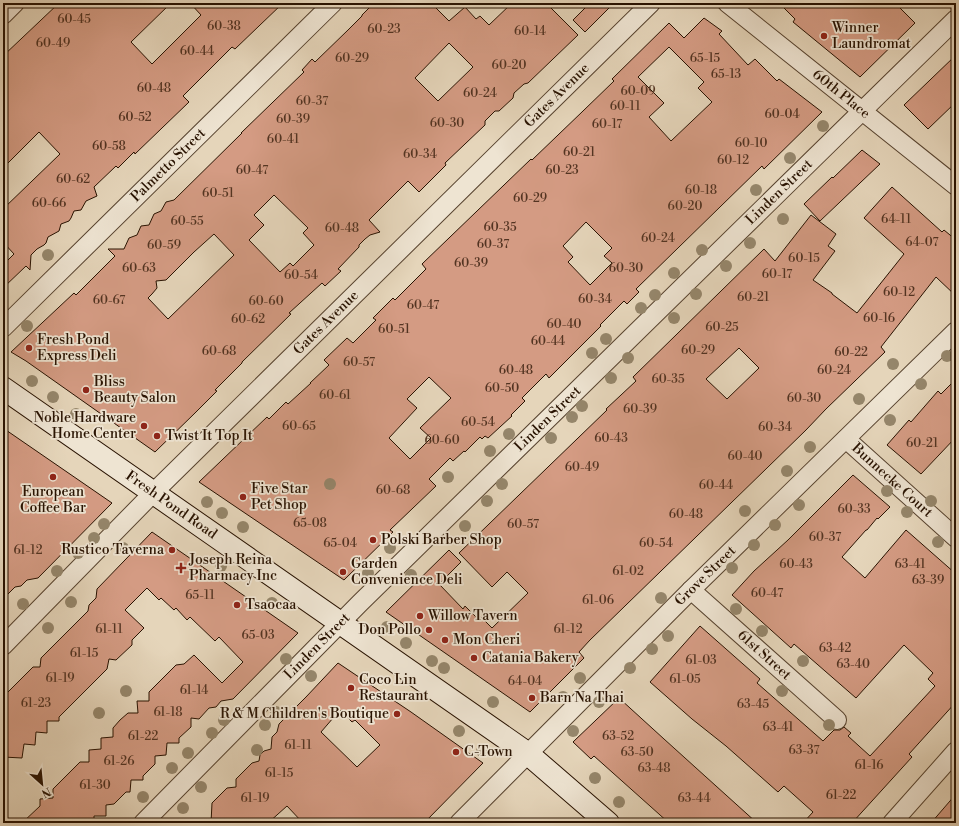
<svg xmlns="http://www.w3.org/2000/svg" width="959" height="826" font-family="'Libre Bodoni',serif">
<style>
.building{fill:#d49b83;stroke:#281201;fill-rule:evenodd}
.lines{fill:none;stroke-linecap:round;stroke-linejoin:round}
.minor-casing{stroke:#57432f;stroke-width:20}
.secondary-casing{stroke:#281201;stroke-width:24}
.minor{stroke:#eee4d2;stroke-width:18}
.secondary{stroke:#eee4d2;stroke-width:22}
.tree{fill:#95866b}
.poi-dot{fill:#8f2418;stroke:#eee4d2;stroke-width:1.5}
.labels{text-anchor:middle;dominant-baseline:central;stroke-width:3.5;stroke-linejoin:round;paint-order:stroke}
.number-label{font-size:12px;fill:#533422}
.poi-label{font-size:14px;fill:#281201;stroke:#eee4d2;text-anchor:start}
.street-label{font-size:14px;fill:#281201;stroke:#eee4d2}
</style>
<rect width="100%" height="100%" fill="#e5d5ba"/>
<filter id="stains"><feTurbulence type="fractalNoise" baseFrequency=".005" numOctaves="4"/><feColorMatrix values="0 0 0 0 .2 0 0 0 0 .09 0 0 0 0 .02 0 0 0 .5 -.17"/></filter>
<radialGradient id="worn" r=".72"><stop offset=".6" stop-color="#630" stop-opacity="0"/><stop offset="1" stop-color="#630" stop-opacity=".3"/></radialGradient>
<g class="building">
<polygon points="59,3 171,3 131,42 152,64 201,15 190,3 283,3 235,49 232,47 183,96 189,102 135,154 134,152 118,168 116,166 94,187 97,196 86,201 81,210 74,211 71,218 69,221 61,224 59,231 48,237 46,243 44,245 37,249 31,255 30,270 26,266 3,288 3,265 14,254 3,242 3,209 60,154 39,132 3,168 3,56"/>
<path d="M374 3H431L449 21 465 7 476 19 480 16 489 25 512 3H546L578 35 528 83 524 84 514 93 513 98 499 111H495L485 121V125L445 163 446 165 419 192 408 181 369 220 380 232 370 235 365 239 359 245V247L338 269 341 271 325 286 322 283 289 313 291 314 242 362V363L215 390 217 391 195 413 155 452 26 361 11 352 74 293 76 295 115 256 108 249H124L129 238 137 235 141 226 149 225 154 214 161 211 166 202 174 200 242 133H241L304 72 302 70 312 59 315 62 348 30 362 16V15ZM449 43 473 67 438 101 415 78ZM274 195 308 228 303 233 314 245 293 266 290 263 280 272 249 240 264 225 254 215ZM214 234 234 255 168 319 148 298 152 294 157 288 156 281 166 280 194 252Z"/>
<polygon points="590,3 614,3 585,32 573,20"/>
<polygon points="779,3 895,3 915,23 860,77 793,22 795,19"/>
<path d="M704 18 722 31 719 34 748 65 755 59 777 81 779 79 822 112 764 169 762 166 636 289 639 292 627 304 624 301 600 325 601 326 549 378 546 374 522 398 525 401 511 415 512 416 488 438 485 436 482 439 480 437 465 452 464 451 453 461 450 458 429 479 436 486 390 530 393 532 344 580 199 482 267 417 269 419 286 402 288 404 311 383H310L329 365 324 360 347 338 353 343 376 320 373 318 393 298 395 300 426 269 422 264 531 159 532 160 583 111 614 81 612 79 669 23 684 38ZM669 47 704 82 698 88 712 102 671 141 649 117 664 103 638 77ZM586 222 612 248 604 256 612 263 590 285 568 262 573 257 563 246ZM429 377 451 398 420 428 431 438 410 459 389 438 417 408 407 399Z"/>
<polygon points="956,55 956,102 928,129 904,105"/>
<polygon points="862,150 880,164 820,221 804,204 832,177 833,178"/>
<path d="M892 187 942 232 944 230 956 240V296L936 277 881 347 885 352 826 409 806 430 767 468 590 640 579 652 584 658 530 712 386 612 449 550 461 562 439 584 463 609 465 606 477 618 480 616 492 628 528 593 507 572 492 587 459 553 607 410 606 409 636 381 633 377 764 249 775 261 811 215 836 234 828 246 835 251 813 280 832 293V294L857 313 904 254 864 218ZM739 348 759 368 727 399 706 379Z"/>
<polygon points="956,379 956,437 921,474 887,445 909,420 911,422 938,391 941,394"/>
<polygon points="3,428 112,503 38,578 27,580 21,586 15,587 3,599"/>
<polygon points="853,475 890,507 878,519 877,518 867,530 866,530 842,557 865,578 906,530 956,574 956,702 909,754 912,757 852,823 803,823 813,812 784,786 778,792 726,746 692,719 650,682 700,626 760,679 757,683 823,741 834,730 840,730 844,727 851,733 848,736 870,756 935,686 928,679 933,673 904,645 856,698 794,644 791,648 732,595 754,571 788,540"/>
<polygon points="152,532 298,633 233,699 221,701 216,707 209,708 199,719 191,718 191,727 179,738 179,743 167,743 166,755 155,756 155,764 143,776 143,780 131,780 130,792 126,792 114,804 106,805 106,816 94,816 94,823 22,823 40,806 40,799 53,798 53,789 80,762 89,762 89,750 101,749 101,738 113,737 113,728 120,720 128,713 138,713 137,701 149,701 149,692 176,665 184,664 194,655 222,683 243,662 219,637 215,641 190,617 187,620 176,608 174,610 161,598 159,600 147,588 125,610 144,628 132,640 132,645 116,660 109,659 107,669 59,717 59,721 47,721 47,733 36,732 35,745 24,744 22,758 3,757 3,697 33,667 40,667 41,658 88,611 89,605 96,598 97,589"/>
<path d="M338 663 411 712 483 763 424 823H303L287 806 268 823H211L212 803 227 788 236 787V779L252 763 259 761 260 755 264 751 271 749 272 737 277 732 279 724 306 697ZM340 710 352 722 355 720 380 745 357 767 321 732Z"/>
<polygon points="619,698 664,739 757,823 669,823 594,756 591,759 573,742"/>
<polygon points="956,794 956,823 931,823"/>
</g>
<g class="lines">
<defs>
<g id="minor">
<path id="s1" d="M727 3 956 186"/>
<polyline points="3,15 15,3"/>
<path id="s2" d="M3 328 333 3"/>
<path id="s3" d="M846 439 956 538"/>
<path id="s4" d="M691 590 837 720"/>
<path id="s5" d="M3 646 153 493 651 3"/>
<path id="s6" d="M143 823 360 603 956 19"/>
<path id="s7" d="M459 823 691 590 956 331"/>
<polyline points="892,823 956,751"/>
</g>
<g id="secondary">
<path id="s8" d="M3 388 527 753 608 823"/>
</g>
</defs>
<use href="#minor" class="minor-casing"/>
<use href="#secondary" class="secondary-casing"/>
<use href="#minor" class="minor"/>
<use href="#secondary" class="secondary"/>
</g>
<g class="tree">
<circle cx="823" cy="126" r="6"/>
<circle cx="790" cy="158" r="6"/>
<circle cx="756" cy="190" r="6"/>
<circle cx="783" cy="219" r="6"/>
<circle cx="750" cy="243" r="6"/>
<circle cx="702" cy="250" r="6"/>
<circle cx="48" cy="255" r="6"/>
<circle cx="726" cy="266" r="6"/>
<circle cx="674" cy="273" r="6"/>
<circle cx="696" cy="294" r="6"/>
<circle cx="655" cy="295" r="6"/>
<circle cx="641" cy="308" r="6"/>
<circle cx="674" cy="318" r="6"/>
<circle cx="27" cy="326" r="6"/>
<circle cx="606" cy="339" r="6"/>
<circle cx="592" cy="353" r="6"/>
<circle cx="947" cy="356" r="6"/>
<circle cx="628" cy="358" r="6"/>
<circle cx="893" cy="364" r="6"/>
<circle cx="611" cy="378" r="6"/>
<circle cx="32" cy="381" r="6"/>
<circle cx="921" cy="384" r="6"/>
<circle cx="53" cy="397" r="6"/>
<circle cx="859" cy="399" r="6"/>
<circle cx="582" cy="406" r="6"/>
<circle cx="76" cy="414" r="6"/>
<circle cx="572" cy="417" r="6"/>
<circle cx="890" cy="420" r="6"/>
<circle cx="509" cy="434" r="6"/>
<circle cx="551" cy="438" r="6"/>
<circle cx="810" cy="447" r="6"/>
<circle cx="490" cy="451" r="6"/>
<circle cx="787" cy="471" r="6"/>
<circle cx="448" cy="477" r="6"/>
<circle cx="330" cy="484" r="6"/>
<circle cx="502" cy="484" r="6"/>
<circle cx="887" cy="491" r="6"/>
<circle cx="487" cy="501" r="6"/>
<circle cx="931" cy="501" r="6"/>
<circle cx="207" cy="502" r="6"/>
<circle cx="799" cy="505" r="6"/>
<circle cx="745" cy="511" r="6"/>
<circle cx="907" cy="512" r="6"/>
<circle cx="222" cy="513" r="6"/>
<circle cx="104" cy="524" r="6"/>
<circle cx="775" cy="525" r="6"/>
<circle cx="465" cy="526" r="6"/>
<circle cx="243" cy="527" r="6"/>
<circle cx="94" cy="538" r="6"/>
<circle cx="938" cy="542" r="6"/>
<circle cx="754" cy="545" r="6"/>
<circle cx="123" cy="548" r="6"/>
<circle cx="390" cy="548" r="6"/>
<circle cx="78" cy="553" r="6"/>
<circle cx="221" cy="566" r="6"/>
<circle cx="732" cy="568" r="6"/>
<circle cx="57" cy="571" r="6"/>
<circle cx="368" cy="573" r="6"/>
<circle cx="411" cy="575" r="6"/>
<circle cx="661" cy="598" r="6"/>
<circle cx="71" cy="602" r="6"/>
<circle cx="272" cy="603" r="6"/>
<circle cx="23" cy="604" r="6"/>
<circle cx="736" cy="609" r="6"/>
<circle cx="387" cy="627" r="6"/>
<circle cx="48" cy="628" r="6"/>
<circle cx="762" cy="631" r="6"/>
<circle cx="668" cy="636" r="6"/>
<circle cx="406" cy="643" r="6"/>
<circle cx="652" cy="649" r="6"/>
<circle cx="286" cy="659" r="6"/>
<circle cx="432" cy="661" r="6"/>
<circle cx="803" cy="661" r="6"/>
<circle cx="444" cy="668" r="6"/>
<circle cx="630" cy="668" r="6"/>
<circle cx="311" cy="676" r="6"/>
<circle cx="580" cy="678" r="6"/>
<circle cx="126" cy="691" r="6"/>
<circle cx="782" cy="691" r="6"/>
<circle cx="563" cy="697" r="6"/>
<circle cx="493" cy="702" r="6"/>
<circle cx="599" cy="702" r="6"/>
<circle cx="276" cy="712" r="6"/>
<circle cx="99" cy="713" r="6"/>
<circle cx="224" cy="720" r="6"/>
<circle cx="265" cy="725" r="6"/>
<circle cx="829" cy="725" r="6"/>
<circle cx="459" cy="731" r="6"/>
<circle cx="573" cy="731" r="6"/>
<circle cx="212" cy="733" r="6"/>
<circle cx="257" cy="750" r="6"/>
<circle cx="482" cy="751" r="6"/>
<circle cx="188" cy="753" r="6"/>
<circle cx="172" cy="768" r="6"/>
<circle cx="595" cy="778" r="6"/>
<circle cx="201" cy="787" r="6"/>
<circle cx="143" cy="797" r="6"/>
<circle cx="619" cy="802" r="6"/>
<circle cx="183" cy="808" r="6"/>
</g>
<g class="poi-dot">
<circle cx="824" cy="36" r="4"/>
<circle cx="29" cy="348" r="4"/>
<circle cx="86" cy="390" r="4"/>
<circle cx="144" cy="426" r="4"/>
<circle cx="157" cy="436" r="4"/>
<circle cx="53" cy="477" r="4"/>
<circle cx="243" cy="497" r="4"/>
<circle cx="373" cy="540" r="4"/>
<circle cx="172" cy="550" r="4"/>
<path d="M179 562h4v4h4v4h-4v4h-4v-4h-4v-4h4z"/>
<circle cx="343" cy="572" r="4"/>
<circle cx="237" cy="605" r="4"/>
<circle cx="420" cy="616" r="4"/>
<circle cx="429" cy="630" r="4"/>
<circle cx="445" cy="640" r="4"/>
<circle cx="474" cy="658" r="4"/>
<circle cx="351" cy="688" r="4"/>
<circle cx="532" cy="698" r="4"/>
<circle cx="397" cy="714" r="4"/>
<circle cx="456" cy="752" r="4"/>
</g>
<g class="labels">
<g class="number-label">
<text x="74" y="19">60-45</text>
<text x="224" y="26">60-38</text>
<text x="384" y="29">60-23</text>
<text x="530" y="31">60-14</text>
<text x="53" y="43">60-49</text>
<text x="197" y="51">60-44</text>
<text x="352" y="58">60-29</text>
<text x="705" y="58">65-15</text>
<text x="509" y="65">60-20</text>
<text x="726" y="74">65-13</text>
<text x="154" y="88">60-48</text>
<text x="638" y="91">60-09</text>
<text x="480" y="93">60-24</text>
<text x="312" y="101">60-37</text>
<text x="625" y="106">60-11</text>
<text x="782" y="114">60-04</text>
<text x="135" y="117">60-52</text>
<text x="293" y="119">60-39</text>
<text x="447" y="123">60-30</text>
<text x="607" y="124">60-17</text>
<text x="283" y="139">60-41</text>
<text x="751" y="143">60-10</text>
<text x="109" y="146">60-58</text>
<text x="579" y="152">60-21</text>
<text x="420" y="154">60-34</text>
<text x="733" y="160">60-12</text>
<text x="252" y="170">60-47</text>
<text x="562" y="170">60-23</text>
<text x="73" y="179">60-62</text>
<text x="701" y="190">60-18</text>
<text x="218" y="193">60-51</text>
<text x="530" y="198">60-29</text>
<text x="49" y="203">60-66</text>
<text x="685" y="206">60-20</text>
<text x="896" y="219">64-11</text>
<text x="187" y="221">60-55</text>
<text x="500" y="227">60-35</text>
<text x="342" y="228">60-48</text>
<text x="658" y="238">60-24</text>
<text x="922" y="242">64-07</text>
<text x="493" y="244">60-37</text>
<text x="164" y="245">60-59</text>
<text x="804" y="258">60-15</text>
<text x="471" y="263">60-39</text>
<text x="139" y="268">60-63</text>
<text x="626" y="268">60-30</text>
<text x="777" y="274">60-17</text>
<text x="301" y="275">60-54</text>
<text x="899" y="292">60-12</text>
<text x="753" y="297">60-21</text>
<text x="595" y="299">60-34</text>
<text x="109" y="300">60-67</text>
<text x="266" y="301">60-60</text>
<text x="423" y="305">60-47</text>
<text x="879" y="318">60-16</text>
<text x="248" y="319">60-62</text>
<text x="564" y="324">60-40</text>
<text x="722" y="327">60-25</text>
<text x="394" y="329">60-51</text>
<text x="548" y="341">60-44</text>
<text x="698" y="350">60-29</text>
<text x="219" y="351">60-68</text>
<text x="851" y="352">60-22</text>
<text x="359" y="362">60-57</text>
<text x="516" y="370">60-48</text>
<text x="834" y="370">60-24</text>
<text x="668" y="379">60-35</text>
<text x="502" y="388">60-50</text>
<text x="335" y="395">60-61</text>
<text x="804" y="398">60-30</text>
<text x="640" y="409">60-39</text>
<text x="478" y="422">60-54</text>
<text x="299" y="426">60-65</text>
<text x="775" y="427">60-34</text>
<text x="611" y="438">60-43</text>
<text x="442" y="440">60-60</text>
<text x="922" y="443">60-21</text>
<text x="745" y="456">60-40</text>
<text x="582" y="467">60-49</text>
<text x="716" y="485">60-44</text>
<text x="393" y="490">60-68</text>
<text x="854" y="509">60-33</text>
<text x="686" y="514">60-48</text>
<text x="310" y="523">65-08</text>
<text x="523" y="524">60-57</text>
<text x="825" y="537">60-37</text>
<text x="340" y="543">65-04</text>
<text x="656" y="543">60-54</text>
<text x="28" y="550">61-12</text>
<text x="796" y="564">60-43</text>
<text x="910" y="564">63-41</text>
<text x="628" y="571">61-02</text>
<text x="928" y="580">63-39</text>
<text x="767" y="593">60-47</text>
<text x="200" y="595">65-11</text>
<text x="598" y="600">61-06</text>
<text x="109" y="629">61-11</text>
<text x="568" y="629">61-12</text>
<text x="258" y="635">65-03</text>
<text x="835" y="648">63-42</text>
<text x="84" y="653">61-15</text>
<text x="701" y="660">61-03</text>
<text x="853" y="664">63-40</text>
<text x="60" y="678">61-19</text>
<text x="685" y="679">61-05</text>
<text x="525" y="681">64-04</text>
<text x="194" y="690">61-14</text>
<text x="36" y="703">61-23</text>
<text x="753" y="704">63-45</text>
<text x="168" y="712">61-18</text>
<text x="778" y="727">63-41</text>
<text x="143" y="736">61-22</text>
<text x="618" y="736">63-52</text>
<text x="298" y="745">61-11</text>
<text x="804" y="750">63-37</text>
<text x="637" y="752">63-50</text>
<text x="119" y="761">61-26</text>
<text x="869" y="765">61-16</text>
<text x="654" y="768">63-48</text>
<text x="279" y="773">61-15</text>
<text x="95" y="785">61-30</text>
<text x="841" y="795">61-22</text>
<text x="255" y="798">61-19</text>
<text x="694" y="798">63-44</text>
</g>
<g class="poi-label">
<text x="832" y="28">Winner<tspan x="832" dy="16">Laundromat</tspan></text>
<text x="37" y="340">Fresh Pond<tspan x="37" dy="16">Express Deli</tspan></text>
<text x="94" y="382">Bliss<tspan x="94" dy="16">Beauty Salon</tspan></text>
<text x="136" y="418" text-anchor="end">Noble Hardware<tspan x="136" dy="16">Home Center</tspan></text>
<text x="165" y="436">Twist It Top It</text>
<text x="251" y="489">Five Star<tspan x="251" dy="16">Pet Shop</tspan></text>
<text x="53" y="492" text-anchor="middle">European<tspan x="53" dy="16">Coffee Bar</tspan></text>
<text x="381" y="540">Polski Barber Shop</text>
<text x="164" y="550" text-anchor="end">Rustico Taverna</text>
<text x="189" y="560">Joseph Reina<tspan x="189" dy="16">Pharmacy Inc</tspan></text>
<text x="351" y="564">Garden<tspan x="351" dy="16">Convenience Deli</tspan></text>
<text x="245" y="605">Tsaocaa</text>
<text x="428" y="616">Willow Tavern</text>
<text x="421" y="630" text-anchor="end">Don Pollo</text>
<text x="453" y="640">Mon Cheri</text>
<text x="482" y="658">Catania Bakery</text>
<text x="359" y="680">Coco Lin<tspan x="359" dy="16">Restaurant</tspan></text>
<text x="540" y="698">Barn Na Thai</text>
<text x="389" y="714" text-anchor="end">R &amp; M Children's Boutique</text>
<text x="464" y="752">C-Town</text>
</g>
<g class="street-label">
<text stroke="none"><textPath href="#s1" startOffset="146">60th Place</textPath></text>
<text stroke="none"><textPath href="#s5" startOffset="781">Gates Avenue</textPath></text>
<text stroke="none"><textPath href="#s2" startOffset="232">Palmetto Street</textPath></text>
<text stroke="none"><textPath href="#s6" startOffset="896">Linden Street</textPath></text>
<text stroke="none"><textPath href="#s5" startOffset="457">Gates Avenue</textPath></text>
<text stroke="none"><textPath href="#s6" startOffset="572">Linden Street</textPath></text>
<text stroke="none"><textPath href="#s3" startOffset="62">Bunnecke Court</textPath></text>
<text stroke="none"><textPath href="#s8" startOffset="205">Fresh Pond Road</textPath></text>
<text stroke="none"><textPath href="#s7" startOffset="349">Grove Street</textPath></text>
<text stroke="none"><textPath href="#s6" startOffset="248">Linden Street</textPath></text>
<text stroke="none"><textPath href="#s4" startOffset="98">61st Street</textPath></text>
</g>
</g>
<rect width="959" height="826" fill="none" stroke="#e5d5ba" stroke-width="16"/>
<rect x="4" y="4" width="951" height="818" fill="none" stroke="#281201" stroke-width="2"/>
<rect x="8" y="8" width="943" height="810" fill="none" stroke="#281201"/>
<g transform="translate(42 784) rotate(153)" stroke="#eee4d2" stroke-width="3" paint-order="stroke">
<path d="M0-3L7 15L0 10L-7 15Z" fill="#281201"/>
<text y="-6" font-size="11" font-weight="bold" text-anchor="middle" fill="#281201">N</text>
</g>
<rect width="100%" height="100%" filter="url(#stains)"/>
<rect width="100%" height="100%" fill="url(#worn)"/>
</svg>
